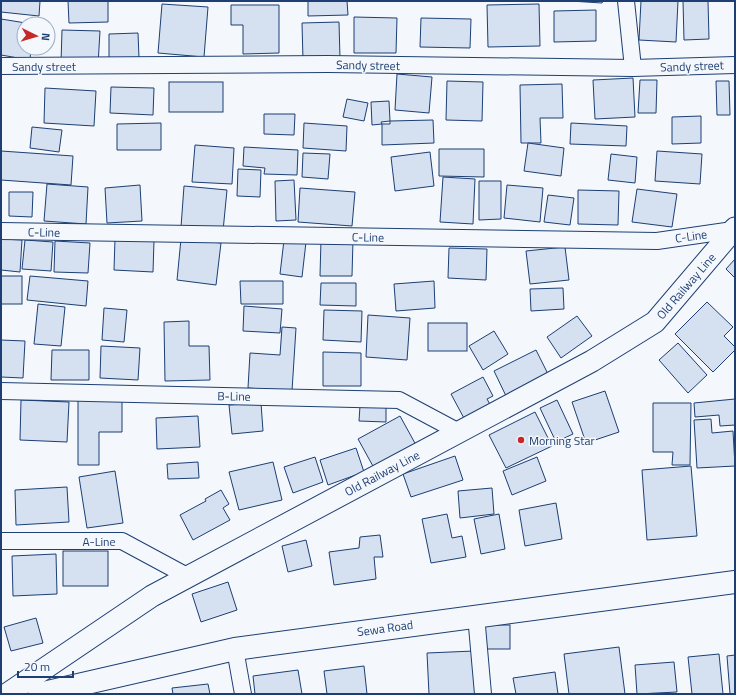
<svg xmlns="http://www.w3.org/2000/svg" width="736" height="695" font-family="'Titillium Web',sans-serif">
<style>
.building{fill:#d5e0f0;stroke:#1d3f73}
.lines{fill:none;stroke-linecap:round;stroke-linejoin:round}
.minor-casing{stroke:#1d3f73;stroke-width:18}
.tertiary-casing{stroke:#1d3f73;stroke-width:23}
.primary-casing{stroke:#1d3f73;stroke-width:24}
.minor{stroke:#f4f7fb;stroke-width:16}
.tertiary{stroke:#f4f7fb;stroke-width:21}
.primary{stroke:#f4f7fb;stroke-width:22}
.poi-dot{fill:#c62828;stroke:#f4f7fb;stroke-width:1.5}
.labels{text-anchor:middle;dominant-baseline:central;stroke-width:3;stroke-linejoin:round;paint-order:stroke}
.street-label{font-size:12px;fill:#1d3f73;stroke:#f4f7fb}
.poi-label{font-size:12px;fill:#1d3f73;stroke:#f4f7fb;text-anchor:start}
</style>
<rect width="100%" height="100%" fill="#f4f7fb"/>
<g class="building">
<polygon points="1,1 40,1 39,16 1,12"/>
<polygon points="68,1 108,1 108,22 69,23"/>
<polygon points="308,1 347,1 348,15 308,16"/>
<polygon points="570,1 603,1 602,3"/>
<polygon points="641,1 678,1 676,42 639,40"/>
<polygon points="683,1 708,1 709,39 684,40"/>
<polygon points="162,4 208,7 204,57 158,53"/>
<polygon points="539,4 540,46 488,47 487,5"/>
<polygon points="231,5 279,5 279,53 243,54 243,25 231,25"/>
<polygon points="596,10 596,41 554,42 554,11"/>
<polygon points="354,17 397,18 396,53 354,53"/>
<polygon points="421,18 471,19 470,48 420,47"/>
<polygon points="1,19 32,24 24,24 24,48 31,48 30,60 1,55"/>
<polygon points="339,22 340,59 303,60 302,23"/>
<polygon points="62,30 100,31 98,65 61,63"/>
<polygon points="138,33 139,58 109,59 109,34"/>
<polygon points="397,74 432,77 429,113 395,110"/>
<polygon points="633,78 635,117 595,119 593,80"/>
<polygon points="640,80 657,80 656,113 638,113"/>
<polygon points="447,81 483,82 482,121 446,120"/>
<polygon points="716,81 729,81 730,115 717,115"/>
<rect x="169" y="82" width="54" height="30"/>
<polygon points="562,84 563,118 540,118 541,143 521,143 520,85"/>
<polygon points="111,87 154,88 153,115 110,113"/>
<polygon points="45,88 96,91 94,126 44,123"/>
<polygon points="347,99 368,103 364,121 343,117"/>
<polygon points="389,101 390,121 381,122 382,124 372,125 371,102"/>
<polygon points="264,114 295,114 294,135 264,134"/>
<polygon points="701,116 701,143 672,144 672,117"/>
<polygon points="433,120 434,143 382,145 382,124 390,124 390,121"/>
<polygon points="161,123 161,150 117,150 117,124"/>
<polygon points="304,123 347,126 346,151 303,148"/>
<polygon points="571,123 627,126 626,146 570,144"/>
<polygon points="32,127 62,130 59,152 30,148"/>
<polygon points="528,143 564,148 561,176 524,171"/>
<polygon points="195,145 234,148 232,184 192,182"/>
<polygon points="244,147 298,150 297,175 264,174 265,168 243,166"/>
<polygon points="439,149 484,149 484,177 439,176"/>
<polygon points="1,151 73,156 71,185 1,180"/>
<polygon points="657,151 702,154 700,184 655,181"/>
<polygon points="430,152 434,186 395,191 391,157"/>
<polygon points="303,153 330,154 328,179 302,177"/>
<polygon points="611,154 637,157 635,183 608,180"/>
<polygon points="238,169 261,170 260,197 237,196"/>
<polygon points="443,177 475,179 473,224 440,222"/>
<polygon points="294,180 296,220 276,221 275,181"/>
<polygon points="479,181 501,181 501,219 479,220"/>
<polygon points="47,184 88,187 86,224 44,221"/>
<polygon points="140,185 142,221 107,223 105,188"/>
<polygon points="507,185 543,188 540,222 504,218"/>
<polygon points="184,186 227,190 223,231 181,227"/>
<polygon points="300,188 355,192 352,226 298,222"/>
<polygon points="637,189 677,194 672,227 632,222"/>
<polygon points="578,190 619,191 618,225 578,224"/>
<polygon points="9,192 33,192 32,217 9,216"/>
<polygon points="548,195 574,198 570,225 544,222"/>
<polygon points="1,239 22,240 20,272 1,270"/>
<polygon points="115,239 154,241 153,272 114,270"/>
<polygon points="181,239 221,243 216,285 177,280"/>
<polygon points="25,240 53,242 51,271 22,269"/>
<polygon points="284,240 306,242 302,277 280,274"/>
<polygon points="321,240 353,240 352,276 320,276"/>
<polygon points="55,241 90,243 88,273 54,272"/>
<polygon points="565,247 569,280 530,284 526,251"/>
<polygon points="449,248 487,249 486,280 448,278"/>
<polygon points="735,259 735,278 726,269"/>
<rect x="1" y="276" width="21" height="28"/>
<polygon points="30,276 88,281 86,306 27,300"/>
<polygon points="240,281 283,281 283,304 241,304"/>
<polygon points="434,281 435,308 396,311 394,284"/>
<polygon points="321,283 356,283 356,306 320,305"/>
<polygon points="563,288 564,309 531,311 530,289"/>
<polygon points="707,302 733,327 724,336 735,347 735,350 713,372 675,334"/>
<polygon points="38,304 65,307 61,346 34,344"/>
<polygon points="244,306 282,309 280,333 243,331"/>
<polygon points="104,308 127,310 124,342 102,340"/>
<polygon points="324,310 362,311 361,342 323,340"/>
<polygon points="368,315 410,318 407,360 366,357"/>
<polygon points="577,316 592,336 561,358 547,337"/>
<polygon points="189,321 189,346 209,346 210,380 165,381 164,322"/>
<rect x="428" y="323" width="39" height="28"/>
<polygon points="282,327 296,328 292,391 248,388 250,353 280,355"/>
<polygon points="494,331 508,354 483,370 469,346"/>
<polygon points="1,340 25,341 23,378 1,377"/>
<polygon points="678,343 707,375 688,393 659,360"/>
<polygon points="101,346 140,348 138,380 100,378"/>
<polygon points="52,350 89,350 89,380 51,380"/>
<polygon points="536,350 549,376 507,398 494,371"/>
<polygon points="323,352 361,353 361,386 323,386"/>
<polygon points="483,377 493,396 487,399 492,408 466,422 451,394"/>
<polygon points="605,391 619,432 586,443 572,402"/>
<polygon points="122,398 122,432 99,432 99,465 78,465 78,399"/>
<polygon points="735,399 735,425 720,426 719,415 695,417 694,403"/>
<polygon points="21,400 69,402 67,442 20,440"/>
<polygon points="557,400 573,434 556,442 540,408"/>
<polygon points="261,403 263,431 232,434 229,405"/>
<polygon points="653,403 691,403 690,465 672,465 673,452 653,452"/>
<polygon points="360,406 386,406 386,422 359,421"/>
<polygon points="535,412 552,446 506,468 489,435"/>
<polygon points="198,416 200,447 157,449 156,418"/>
<polygon points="400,416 416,445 374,468 358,439"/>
<polygon points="711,419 712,433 733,431 735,466 697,468 694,420"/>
<polygon points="356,448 364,472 328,485 320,460"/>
<polygon points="455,456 463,480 411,497 403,474"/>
<polygon points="315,457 323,482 293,493 284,467"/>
<polygon points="537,457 546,481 512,495 503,471"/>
<polygon points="198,462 199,478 168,479 167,464"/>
<polygon points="273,462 282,500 239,510 229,472"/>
<polygon points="691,466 697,536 647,540 642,470"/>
<polygon points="115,471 123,523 87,528 79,477"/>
<polygon points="67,487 69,522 16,525 15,490"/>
<polygon points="492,488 494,514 460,518 458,491"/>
<polygon points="221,490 229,504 223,508 230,520 193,540 180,515 206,501 205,499"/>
<polygon points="556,503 562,539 525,546 519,510"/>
<polygon points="447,514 452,538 462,536 466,557 431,563 422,519"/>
<polygon points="499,514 505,549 481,554 474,519"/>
<polygon points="380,535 383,557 374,557 376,579 334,585 329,552 359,548 360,537"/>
<polygon points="306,540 312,566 288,572 282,546"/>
<rect x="63" y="551" width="45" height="35"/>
<polygon points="56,554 57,594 13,596 12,556"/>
<polygon points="228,582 237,610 201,622 192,594"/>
<polygon points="36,618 43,643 11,651 4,627"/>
<rect x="484" y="625" width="26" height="24"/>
<polygon points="619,647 625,694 569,694 564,654"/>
<polygon points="474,651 476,694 429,694 427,653"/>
<polygon points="719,654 723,694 692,694 688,657"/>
<polygon points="735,655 735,694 730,694 727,656"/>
<polygon points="674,662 677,692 637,694 635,665"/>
<polygon points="364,666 367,694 327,694 324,671"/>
<polygon points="298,670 302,694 255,694 253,676"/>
<polygon points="555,672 558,694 516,694 513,678"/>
<polygon points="208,684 210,694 173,694 172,688"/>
</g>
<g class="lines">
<defs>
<g id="minor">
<polyline points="626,1 633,68"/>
<polyline points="1,66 328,64 633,68 735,65"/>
<polyline points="1,231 657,241 733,230"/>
<polyline points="1,391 399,400 459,432"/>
<polyline points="1,541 122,541 187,576"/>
<polyline points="476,615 483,694"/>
<polyline points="235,649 243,694"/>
</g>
<polyline id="tertiary" points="7,694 152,596 592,361 655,322 735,228"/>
<polyline id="primary" points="39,694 235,649 735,582"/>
</defs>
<use href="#minor" class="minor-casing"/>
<use href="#tertiary" class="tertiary-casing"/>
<use href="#primary" class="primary-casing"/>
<use href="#minor" class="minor"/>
<use href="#tertiary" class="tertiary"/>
<use href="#primary" class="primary"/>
</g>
<circle class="poi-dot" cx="521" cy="440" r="4"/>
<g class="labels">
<g class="street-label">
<text transform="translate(368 65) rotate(1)">Sandy street</text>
<text x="44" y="66">Sandy street</text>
<text transform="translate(692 66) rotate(-2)">Sandy street</text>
<text transform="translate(44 232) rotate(1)">C-Line</text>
<text transform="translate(691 236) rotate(-8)">C-Line</text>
<text transform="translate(368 237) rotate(1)">C-Line</text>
<text transform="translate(686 286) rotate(-49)">Old Railway Line</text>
<text transform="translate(234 396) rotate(1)">B-Line</text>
<text transform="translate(382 473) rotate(-28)">Old Railway Line</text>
<text x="99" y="541">A-Line</text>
<text transform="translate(385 628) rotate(-8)">Sewa Road</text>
</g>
<g class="poi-label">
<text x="529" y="440">Morning Star</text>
</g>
</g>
<rect width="736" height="695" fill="none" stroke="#1d3f73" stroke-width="4"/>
<g transform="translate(36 36) rotate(95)"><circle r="19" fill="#f4f7fb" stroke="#9eadc5"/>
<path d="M0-3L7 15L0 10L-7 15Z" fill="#c62828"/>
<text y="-6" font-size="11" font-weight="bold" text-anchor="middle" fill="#1d3f73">N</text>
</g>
<path d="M18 671v6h55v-6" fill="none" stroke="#1d3f73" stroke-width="2"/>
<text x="24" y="671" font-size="12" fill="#1d3f73" stroke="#f4f7fb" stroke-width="3" paint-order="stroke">20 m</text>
</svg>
